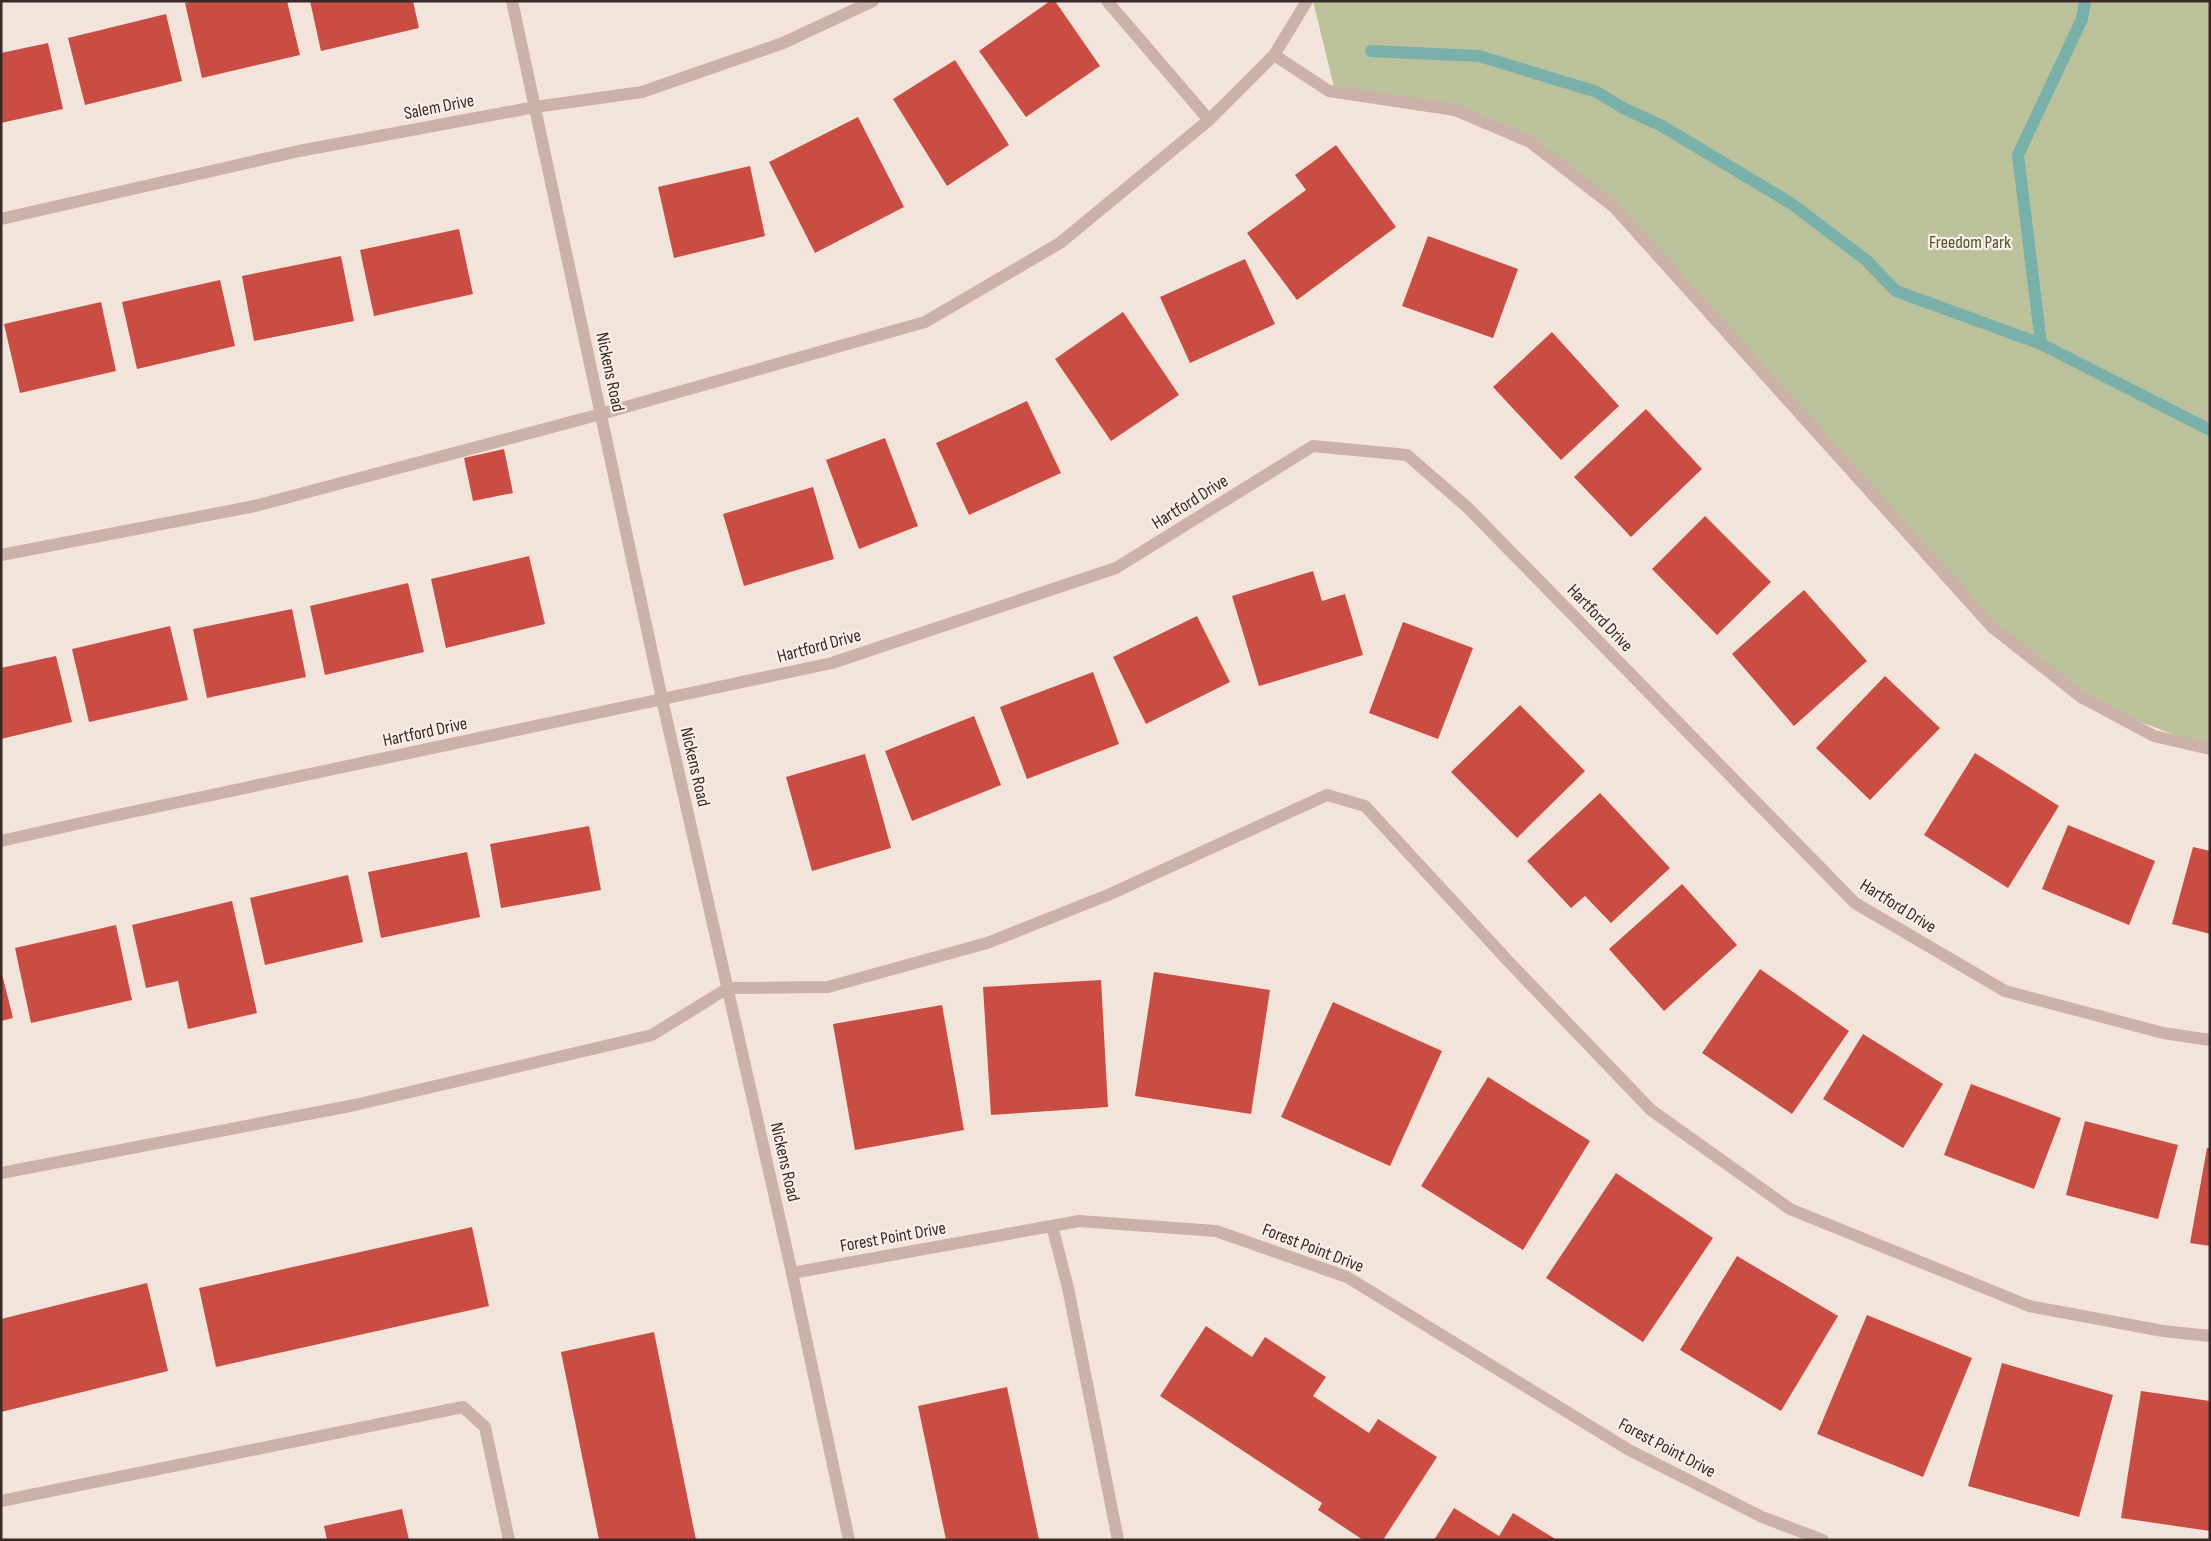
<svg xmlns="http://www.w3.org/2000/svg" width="2211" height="1541" font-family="'Sofia Sans Condensed',sans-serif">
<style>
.green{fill:#bbc29b}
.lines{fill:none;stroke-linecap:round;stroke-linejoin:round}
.stream{stroke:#79b0aa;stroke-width:12}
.building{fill:#c94d42}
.service{stroke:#cbb1a7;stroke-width:12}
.minor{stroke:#cbb1a7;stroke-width:12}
.tertiary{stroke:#cbb1a7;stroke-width:12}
.labels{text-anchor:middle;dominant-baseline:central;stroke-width:4.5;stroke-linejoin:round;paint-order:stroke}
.street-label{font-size:18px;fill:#372a28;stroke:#faeee8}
.park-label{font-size:18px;fill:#4d562b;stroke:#faeee8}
</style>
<rect width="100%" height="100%" fill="#f3e4db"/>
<polygon class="green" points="1313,1 2210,1 2210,745 2199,744 2138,721 2053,681 1991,628 1620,213 1504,128 1334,87"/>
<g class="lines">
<g class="stream">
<polyline points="1371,51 1479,56 1597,92 1623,108 1662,126 1792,204 1866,260 1896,291 2041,344 2210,430"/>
<polyline points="2041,344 2018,155 2082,19 2085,1"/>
</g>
</g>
<g class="building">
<polygon points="192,1 287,1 300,55 202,78 185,3"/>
<polygon points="310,1 413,1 419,28 321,51"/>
<polygon points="1050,1 1055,1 1100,66 1026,117 979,51"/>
<polygon points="166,14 182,81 85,105 68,38"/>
<polygon points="48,43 63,109 1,123 1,53"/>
<polygon points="955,60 1009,145 947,186 893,99"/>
<polygon points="858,117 904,207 815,253 769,162"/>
<polygon points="1336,145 1396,227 1297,300 1247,233 1306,190 1295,175"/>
<polygon points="750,166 765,236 674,258 658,187"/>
<polygon points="459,229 473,294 374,316 360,250"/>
<polygon points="1428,236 1518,269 1493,338 1402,306"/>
<polygon points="341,256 354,321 254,341 242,276"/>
<polygon points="1245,259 1275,324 1190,363 1160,297"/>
<polygon points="220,280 235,346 137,369 122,302"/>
<polygon points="101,302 116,371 20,393 4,324"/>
<polygon points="1123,312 1179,395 1111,441 1055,359"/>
<polygon points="1552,332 1619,406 1561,460 1493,387"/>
<polygon points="1027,401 1061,473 969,515 936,443"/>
<polygon points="1646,409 1702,469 1631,537 1574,477"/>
<polygon points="885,438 918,526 859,549 826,460"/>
<polygon points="504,449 513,493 473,501 464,458"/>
<polygon points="813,487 834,559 744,586 723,514"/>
<polygon points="1705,516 1771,582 1717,635 1652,569"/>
<polygon points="529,556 545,624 446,648 431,579"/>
<polygon points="1313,571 1322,601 1345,594 1363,655 1259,686 1232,596"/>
<polygon points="408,583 424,652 325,675 310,606"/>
<polygon points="1804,590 1867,661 1794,726 1732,654"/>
<polygon points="292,609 306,677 207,698 193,629"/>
<polygon points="1197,616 1230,682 1146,724 1113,657"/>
<polygon points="1403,622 1473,648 1438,739 1369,713"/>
<polygon points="170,626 188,700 89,722 72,649"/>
<polygon points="56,656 72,722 1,739 1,668"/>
<polygon points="1093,672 1119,744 1027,779 1000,707"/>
<polygon points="1885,676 1940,728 1870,800 1816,748"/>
<polygon points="1520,705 1585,771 1517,838 1451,772"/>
<polygon points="974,716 1001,785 912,821 885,751"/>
<polygon points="1975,753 2059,806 2008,888 1924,835"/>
<polygon points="865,754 891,848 812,871 786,777"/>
<polygon points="1600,793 1670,868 1611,923 1585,896 1571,908 1527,861"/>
<polygon points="2068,825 2155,861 2129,925 2042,889"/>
<polygon points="589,826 601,890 501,908 490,844"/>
<polygon points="2193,847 2210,851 2210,934 2172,924"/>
<polygon points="467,852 480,917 381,938 368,872"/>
<polygon points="348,875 363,942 265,965 250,898"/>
<polygon points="1682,884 1737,945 1664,1011 1609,949"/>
<polygon points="232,901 257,1013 188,1029 178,981 146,988 132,925"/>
<polygon points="116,925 132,1000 31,1023 15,948"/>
<polygon points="1760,969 1849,1031 1792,1114 1702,1053"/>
<polygon points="1,970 13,1018 1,1021"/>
<polygon points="1154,972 1270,990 1251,1114 1135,1096"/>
<polygon points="1101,980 1108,1107 991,1115 983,987"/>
<polygon points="1333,1002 1442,1051 1390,1166 1281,1117"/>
<polygon points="942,1005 964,1130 855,1150 833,1024"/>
<polygon points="1863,1034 1943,1084 1903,1148 1823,1099"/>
<polygon points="1488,1077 1590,1141 1523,1250 1421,1186"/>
<polygon points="1971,1084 2061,1118 2034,1189 1944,1155"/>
<polygon points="2085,1121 2178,1145 2158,1219 2066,1195"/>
<polygon points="2207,1148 2210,1148 2210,1246 2190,1243"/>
<polygon points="1616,1173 1713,1238 1643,1342 1546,1278"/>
<polygon points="472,1227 489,1306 216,1367 199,1288"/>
<polygon points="1737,1256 1838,1316 1781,1411 1680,1350"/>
<polygon points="147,1283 168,1371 1,1412 1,1319"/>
<polygon points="1867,1315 1972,1358 1923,1477 1817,1434"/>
<polygon points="1206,1326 1252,1357 1265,1337 1326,1377 1313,1396 1369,1433 1378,1419 1437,1457 1383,1540 1363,1540 1318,1510 1322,1503 1160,1396"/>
<polygon points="654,1332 696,1540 599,1540 561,1352"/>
<polygon points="2002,1363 2113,1395 2079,1517 1968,1486"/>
<polygon points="1007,1387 1039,1540 946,1540 918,1406"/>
<polygon points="2141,1391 2210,1401 2210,1531 2121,1518"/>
<polygon points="1454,1508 1499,1536 1513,1513 1557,1540 1434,1540"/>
<polygon points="402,1509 409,1540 327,1540 324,1526"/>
</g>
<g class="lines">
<g class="service">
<polyline points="1107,1 1209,120"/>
<polyline points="1274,55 1329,91 1455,110 1530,142 1614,207 1992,627 2081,697 2154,736 2210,749"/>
<polyline points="1,555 255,506 601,414 925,322 1060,243 1209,120 1274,55 1307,1"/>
<polyline points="1,1173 355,1105 652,1035 728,988 828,987 987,943 1108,895 1327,795 1365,806 1509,962 1651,1110 1790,1209 2029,1306 2163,1331 2210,1336"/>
<polyline points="1052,1226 1068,1288 1118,1540"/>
<polyline points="1,1501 463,1407 485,1427 509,1540"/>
</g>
<g class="minor">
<polyline points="1,219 299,151 535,107 642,92 783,43 873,1"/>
<polyline points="1,841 108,817 832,663 1116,568 1313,446 1407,455 1467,507 1855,903 2005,991 2163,1033 2210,1040"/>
<polyline points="792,1273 1079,1221 1216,1231 1347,1277 1629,1450 1762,1517 1823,1540"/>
</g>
<polyline class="tertiary" points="512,1 662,699 792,1273 849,1540"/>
</g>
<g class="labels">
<g class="street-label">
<text transform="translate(439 107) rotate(-11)">Salem Drive</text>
<text transform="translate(610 372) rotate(78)">Nickens Road</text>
<text transform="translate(1190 502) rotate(-32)">Hartford Drive</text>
<text transform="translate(1600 618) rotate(46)">Hartford Drive</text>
<text transform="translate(819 646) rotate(-15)">Hartford Drive</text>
<text transform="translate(425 732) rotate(-12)">Hartford Drive</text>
<text transform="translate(695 767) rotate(77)">Nickens Road</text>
<text transform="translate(1898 906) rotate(32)">Hartford Drive</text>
<text transform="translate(785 1162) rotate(77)">Nickens Road</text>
<text transform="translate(893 1237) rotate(-10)">Forest Point Drive</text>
<text transform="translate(1313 1248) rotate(21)">Forest Point Drive</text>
<text transform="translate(1667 1448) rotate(28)">Forest Point Drive</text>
</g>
<g class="park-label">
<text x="1970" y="242">Freedom Park</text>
</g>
</g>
<rect width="2211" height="1541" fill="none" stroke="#372a28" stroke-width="5"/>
</svg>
